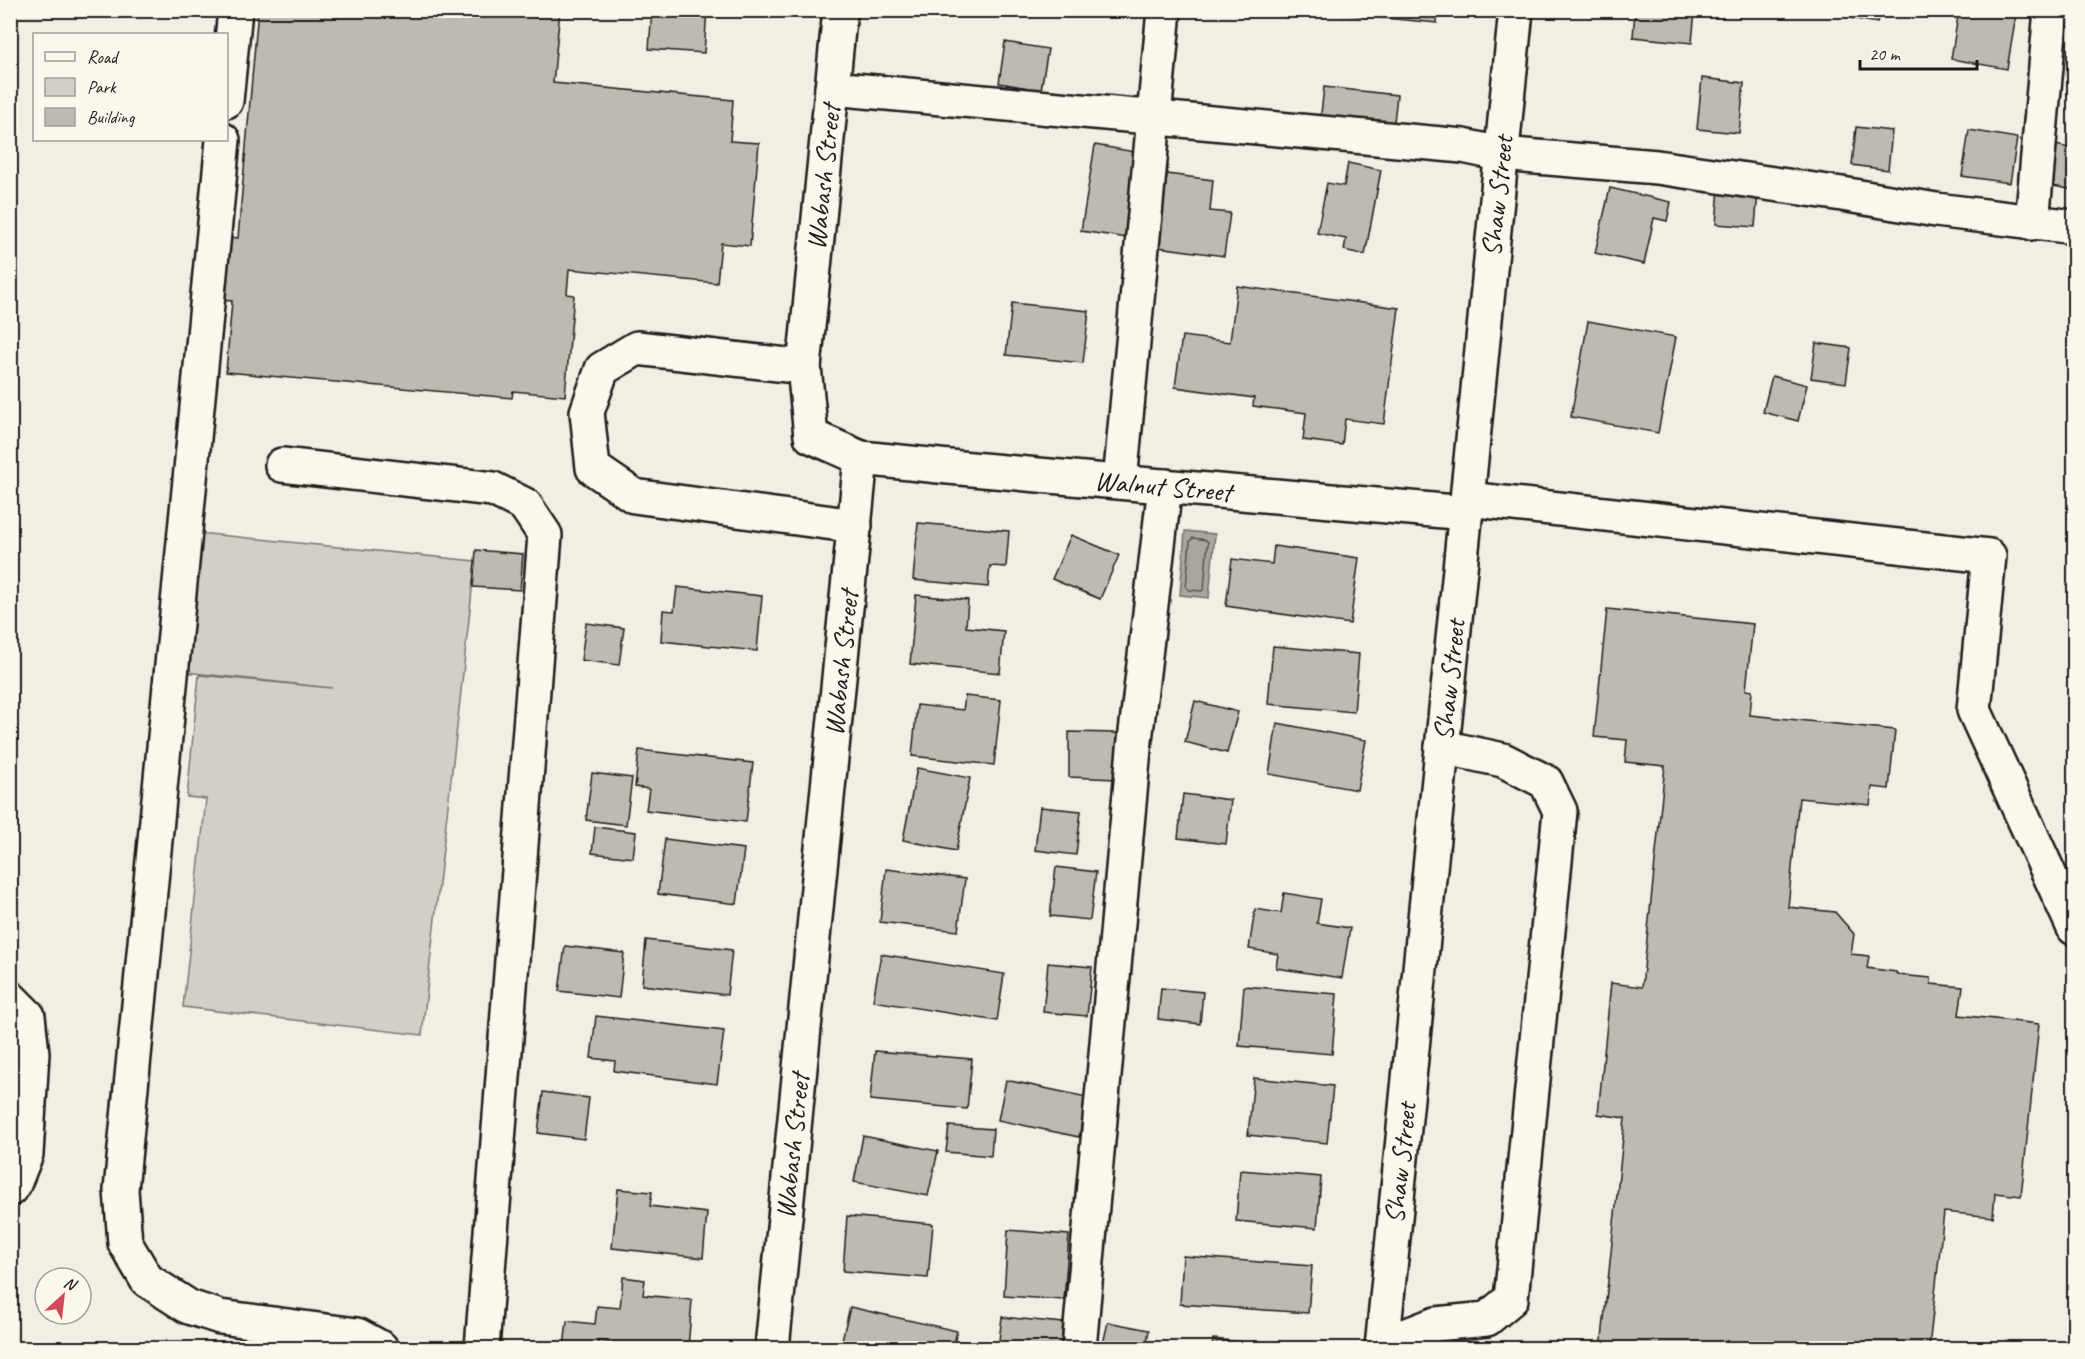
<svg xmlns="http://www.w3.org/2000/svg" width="2085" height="1359" font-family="Caveat,sans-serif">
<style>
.green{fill:#d2cfc6;stroke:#777671;stroke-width:1.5}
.water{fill:#a9a6a0;stroke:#716f6b;stroke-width:1.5}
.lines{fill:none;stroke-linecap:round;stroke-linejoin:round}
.shore{stroke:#545351;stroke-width:1.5}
.building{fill:#bdbab1;stroke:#1c1c1c;stroke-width:1.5}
.minor-casing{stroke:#1c1c1c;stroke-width:38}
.minor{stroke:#fbf7ec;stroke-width:33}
.labels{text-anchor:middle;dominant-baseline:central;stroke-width:4.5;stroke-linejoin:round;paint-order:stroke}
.street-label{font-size:28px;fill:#1c1c1c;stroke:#fbf7ec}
</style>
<rect width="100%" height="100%" fill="#f2eee4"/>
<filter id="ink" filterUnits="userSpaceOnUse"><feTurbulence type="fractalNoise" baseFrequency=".0167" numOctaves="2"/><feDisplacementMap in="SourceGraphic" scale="12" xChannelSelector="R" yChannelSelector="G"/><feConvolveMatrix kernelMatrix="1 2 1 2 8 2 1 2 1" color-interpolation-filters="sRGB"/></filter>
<g filter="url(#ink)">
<path class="green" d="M199 533 475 561C459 719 439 877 422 1035L183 1007 206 799 187 797 199 675 332 688 185 672Z"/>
<polygon class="water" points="1185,531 1215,534 1209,598 1180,595"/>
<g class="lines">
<polygon class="shore" points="1193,538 1206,540 1208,542 1204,588 1202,591 1189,590 1186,587 1190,541"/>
</g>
<g class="building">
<polygon points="258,10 560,10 553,83 733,100 730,141 759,143 750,246 721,243 717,283 569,269 567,294 574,295 565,396 513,391 512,398 226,372 232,301 221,300 227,237 238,238"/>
<polygon points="652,10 707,10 704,53 649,49"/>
<polygon points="1343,10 1438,10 1437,23 1342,14"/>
<polygon points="1635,10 1695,10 1692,43 1633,37"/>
<polygon points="1852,10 1880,10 1877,23 1850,18"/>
<polygon points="1959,10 2017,10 2007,69 1951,59"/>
<polygon points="1005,42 1048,49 1041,90 999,83"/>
<polygon points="1702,78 1744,83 1739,133 1697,129"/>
<polygon points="1324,87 1397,95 1393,131 1320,123"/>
<polygon points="1856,127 1892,131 1888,170 1852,165"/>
<polygon points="1969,130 2017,138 2010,183 1962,176"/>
<polygon points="1095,145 1141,153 1127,238 1081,231"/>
<polygon points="2056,145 2074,149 2074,190 2048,185"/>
<polygon points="1348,163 1381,170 1365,255 1344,250 1346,239 1317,233 1327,183 1344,186"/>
<polygon points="1167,174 1213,180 1210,211 1230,213 1224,256 1158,247"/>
<polygon points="1610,188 1671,202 1667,221 1654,218 1644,264 1595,253"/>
<polygon points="1719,188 1758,191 1755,227 1716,224"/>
<polygon points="1237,286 1399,308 1384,424 1345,419 1342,445 1303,440 1306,413 1253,406 1254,398 1175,387 1182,336 1230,342"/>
<polygon points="1012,303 1089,311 1083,363 1006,355"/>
<polygon points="1588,321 1676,337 1658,433 1571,417"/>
<polygon points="1816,343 1851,348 1846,383 1811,378"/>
<polygon points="1772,376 1807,385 1798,421 1763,412"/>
<polygon points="918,523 1009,531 1006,567 990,566 988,587 913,580"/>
<polygon points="1071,535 1119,555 1100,599 1052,579"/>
<polygon points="1274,546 1359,558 1350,624 1226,606 1232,559 1272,564"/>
<polygon points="476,550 523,554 520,590 473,587"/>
<polygon points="677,587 762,596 757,651 661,641 663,610 674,611"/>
<polygon points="916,595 968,600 966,627 1004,631 1000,673 910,664"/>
<polygon points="1607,609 1753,624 1746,690 1752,691 1750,715 1895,730 1889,789 1872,787 1870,805 1799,798 1788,907 1835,912 1854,934 1851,954 1869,956 1867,968 1896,972 1898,975 1931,978 1931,984 1963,987 1959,1015 2039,1024 2021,1196 1995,1193 1993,1217 1944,1212 1929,1348 1601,1348 1625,1118 1598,1114 1611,983 1642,987 1665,766 1625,762 1627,740 1594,737"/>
<polygon points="586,623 624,628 619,665 581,660"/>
<polygon points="1273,646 1359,654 1354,712 1268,704"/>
<polygon points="965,696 1001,700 994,765 912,756 917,705 963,710"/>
<polygon points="1195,701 1238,712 1227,753 1185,742"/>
<polygon points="1277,723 1366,740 1357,790 1269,774"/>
<polygon points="1069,732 1117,733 1116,779 1069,777"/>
<polygon points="639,750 753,763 746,822 646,810 649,789 635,787"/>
<polygon points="917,768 970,778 956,851 903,840"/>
<polygon points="592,773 632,778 626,825 586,820"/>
<polygon points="1183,794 1231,800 1226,844 1178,838"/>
<polygon points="1040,807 1081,811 1076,855 1035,850"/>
<polygon points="595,827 636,832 633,858 592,853"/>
<polygon points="665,839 744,849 737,904 658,894"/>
<polygon points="1056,867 1096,872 1090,920 1050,916"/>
<polygon points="886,869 965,879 958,931 880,922"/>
<polygon points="1284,893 1321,899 1317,923 1350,928 1342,978 1276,968 1278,954 1249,949 1255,909 1281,913"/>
<polygon points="646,940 732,950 727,995 642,985"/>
<polygon points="565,946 624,953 619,998 559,991"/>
<polygon points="881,954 1004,974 997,1021 873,1001"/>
<polygon points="1048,963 1092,967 1087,1016 1043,1012"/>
<polygon points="1244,986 1337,994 1332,1054 1239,1046"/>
<polygon points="1161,988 1203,992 1200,1024 1158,1019"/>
<polygon points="596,1016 724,1031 717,1084 614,1071 615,1061 591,1058"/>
<polygon points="875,1051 972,1059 967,1109 870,1100"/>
<polygon points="1254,1078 1333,1086 1327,1143 1248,1135"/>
<polygon points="1006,1080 1087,1097 1079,1137 998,1120"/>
<polygon points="543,1092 589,1098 584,1139 538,1133"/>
<polygon points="949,1126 993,1129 991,1156 946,1152"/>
<polygon points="863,1136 938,1151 928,1196 854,1182"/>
<polygon points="1240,1170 1321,1177 1317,1228 1236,1221"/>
<polygon points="618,1189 652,1192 650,1206 707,1213 703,1258 612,1248"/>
<polygon points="847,1216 933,1224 928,1278 843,1271"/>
<polygon points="1008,1230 1069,1235 1064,1300 1004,1296"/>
<polygon points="1183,1256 1312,1266 1308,1313 1180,1304"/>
<polygon points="623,1277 645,1280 643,1295 692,1300 688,1348 660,1348 598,1341 598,1348 564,1348 567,1321 595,1324 597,1306 620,1308"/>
<polygon points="850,1307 957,1331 953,1348 840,1348"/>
<polygon points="1002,1317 1063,1323 1061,1348 998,1348"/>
<polygon points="1108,1322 1149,1330 1146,1348 1102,1348"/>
<polygon points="1213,1339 1241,1342 1240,1348 1212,1348"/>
</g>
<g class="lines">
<defs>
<g id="minor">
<polyline points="840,10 804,367 811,436 861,458 949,467 1466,513"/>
<polyline points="832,88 1463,146 1501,154 1657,167 1842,194 1936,210 2074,227"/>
<polyline points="226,101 235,10"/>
<polyline points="223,140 121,1190 125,1243 147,1280 189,1307 220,1317 357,1335 381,1348"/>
<polyline points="2032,223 2051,10"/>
<polyline points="804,367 637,348 602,369 587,412 593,468 634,496 855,526"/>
<polyline points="282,465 493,489 525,505 545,535 482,1348"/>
<polyline points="1120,482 1164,10"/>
<polyline points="1467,499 1989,556 1974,710 2074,928"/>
<polyline points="10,998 28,1016 32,1053 26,1154 14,1184 10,1189"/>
<polyline points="1382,1345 1436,1324 1487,1319 1511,1299 1560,811 1546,782 1503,760 1442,747"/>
<polyline points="772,1348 861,458"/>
<polyline points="1079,1348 1134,749 1165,486"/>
<polyline points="1382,1348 1516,10"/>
</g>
</defs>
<use href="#minor" class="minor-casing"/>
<use href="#minor" class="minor"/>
</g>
</g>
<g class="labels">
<g class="street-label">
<text transform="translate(823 177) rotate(-84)">Wabash Street</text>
<text transform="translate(1497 196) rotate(-84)">Shaw Street</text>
<text transform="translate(1163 486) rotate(5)">Walnut Street</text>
<text transform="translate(841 663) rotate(-84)">Wabash Street</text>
<text transform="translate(1449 680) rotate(-84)">Shaw Street</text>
<text transform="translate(792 1146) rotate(-84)">Wabash Street</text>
<text transform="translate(1400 1163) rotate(-84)">Shaw Street</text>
</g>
</g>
<rect width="2085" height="1359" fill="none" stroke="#fbf7ec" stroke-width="36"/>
<rect x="18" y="18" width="2049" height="1323" fill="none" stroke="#1c1c1c" stroke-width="2" filter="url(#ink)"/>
<rect x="33" y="33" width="195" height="108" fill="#fbf7ec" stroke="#a29f99" stroke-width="1.5"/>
<rect x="45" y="52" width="30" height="9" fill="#fbf7ec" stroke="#a29f99" stroke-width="1.5"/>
<text x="87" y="63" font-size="18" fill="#1c1c1c">Road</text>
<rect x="45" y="78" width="30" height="18" fill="#d2cfc6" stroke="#a29f99" stroke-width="1.5"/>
<text x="87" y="93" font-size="18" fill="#1c1c1c">Park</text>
<rect x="45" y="108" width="30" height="18" fill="#bdbab1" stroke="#a29f99" stroke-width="1.5"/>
<text x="87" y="123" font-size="18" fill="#1c1c1c">Building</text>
<g transform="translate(63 1296) rotate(27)"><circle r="28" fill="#fbf7ec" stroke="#a29f99" stroke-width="1.5"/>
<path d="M0-4.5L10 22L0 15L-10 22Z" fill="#d1495b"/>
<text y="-9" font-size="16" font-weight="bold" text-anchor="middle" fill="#1c1c1c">N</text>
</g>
<path d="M1860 60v9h117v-9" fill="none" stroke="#1c1c1c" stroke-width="3"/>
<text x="1869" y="60" font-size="18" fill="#1c1c1c" stroke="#fbf7ec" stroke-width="4.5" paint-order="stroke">20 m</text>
</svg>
